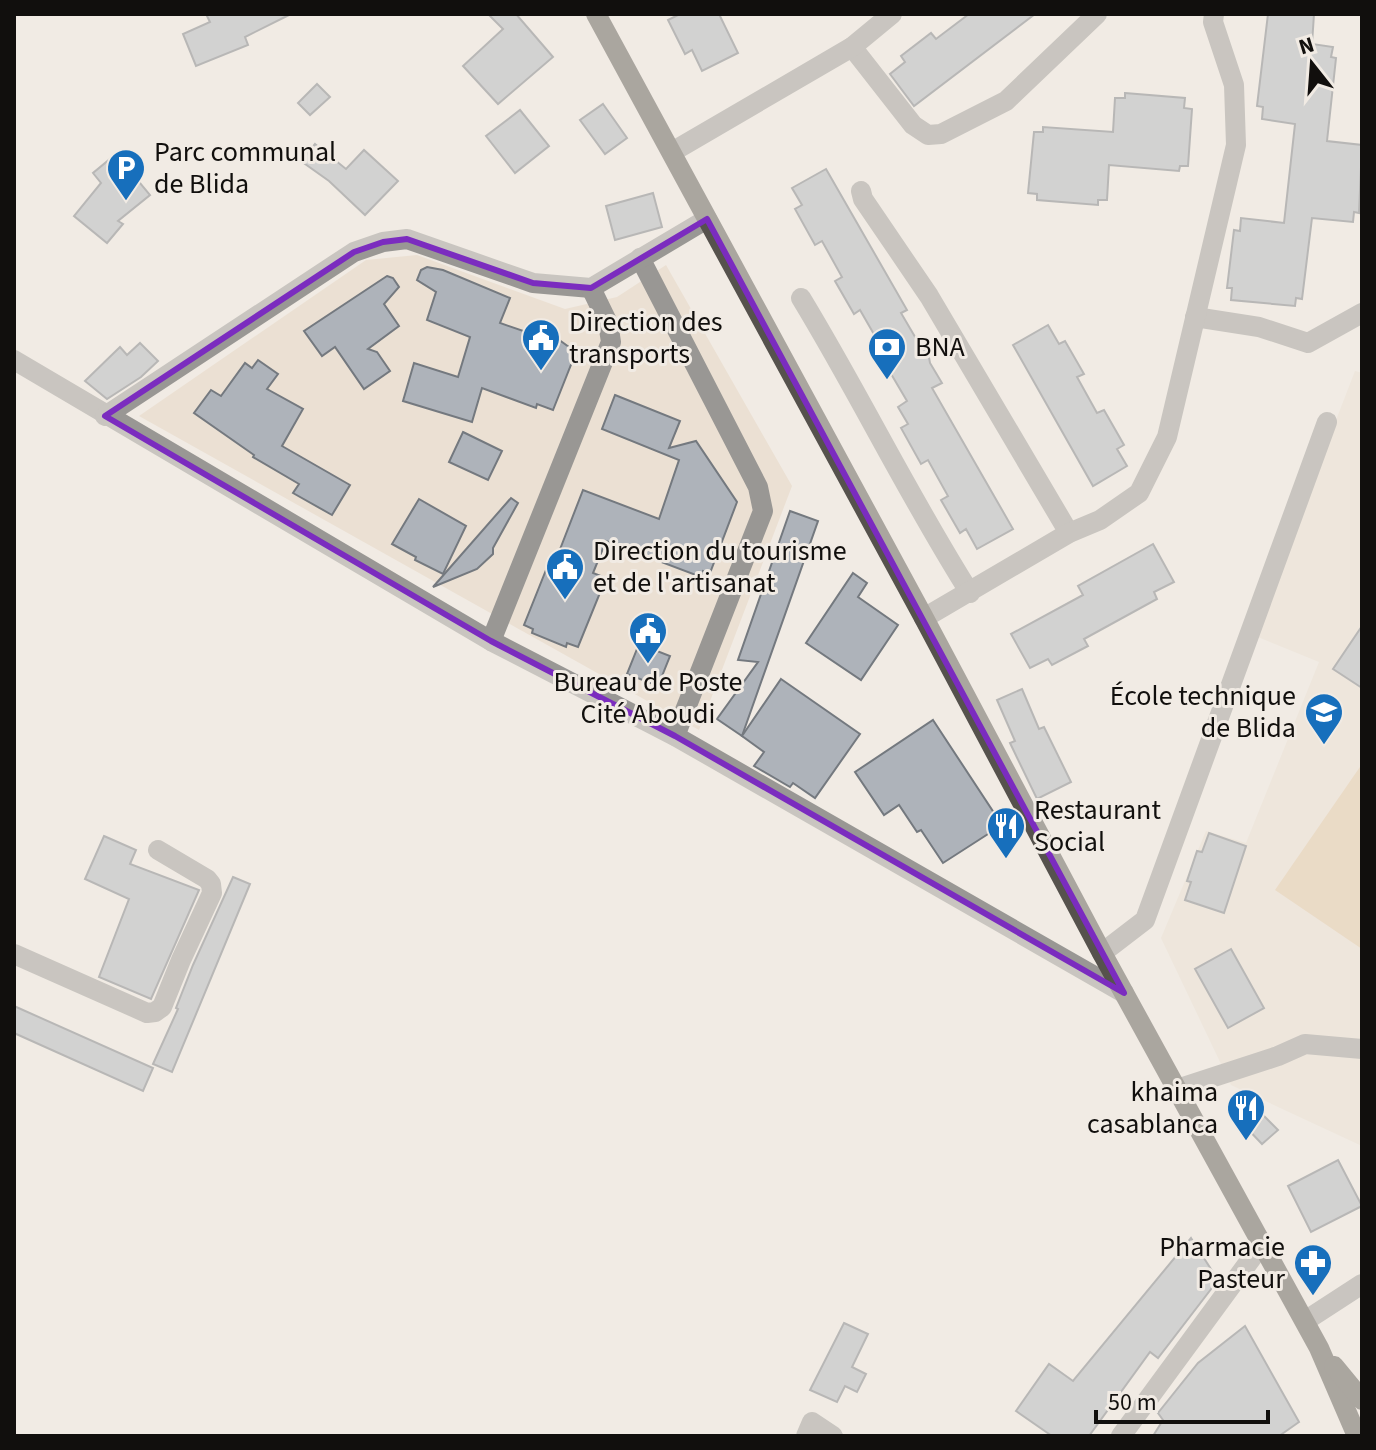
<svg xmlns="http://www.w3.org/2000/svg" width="1376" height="1450" font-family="'Source Sans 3',sans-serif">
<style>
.built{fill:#ebe0d3}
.green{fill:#e3c7a3}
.building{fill:#aeb3ba;stroke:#74797f;stroke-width:2}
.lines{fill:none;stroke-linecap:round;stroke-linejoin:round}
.minor{stroke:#999794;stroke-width:20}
.major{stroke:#56524d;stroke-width:20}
.marked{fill:none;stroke:#7b2cbf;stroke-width:6;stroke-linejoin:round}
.labels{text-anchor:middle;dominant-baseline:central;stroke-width:6;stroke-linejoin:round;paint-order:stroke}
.poi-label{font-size:28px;fill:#110f0d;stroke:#f1ebe4;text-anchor:start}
</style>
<rect width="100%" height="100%" fill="#f1ebe4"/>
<g class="built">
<polygon points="417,255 565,309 617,297 666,265 792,486 699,730 139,416 366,260"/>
<polygon points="1355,371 1362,373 1362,1146 1231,1085 1161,938 1206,831 1246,843 1319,662 1253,635"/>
</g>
<polygon class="green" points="1362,764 1362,949 1275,890"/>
<g class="building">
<polygon points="206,14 291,14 245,37 248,45 196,66 183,34 210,22"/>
<polygon points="488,14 516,14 553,57 498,104 463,66 503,29"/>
<polygon points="680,14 719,14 738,53 702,71 692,50 685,54 668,20"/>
<polygon points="969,14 1035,14 914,106 890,74 905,62 901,56 931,33 936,39"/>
<polygon points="1268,14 1314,14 1312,44 1333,47 1331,57 1336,58 1327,141 1362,145 1359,213 1354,212 1353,222 1312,218 1302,299 1296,298 1295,306 1231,300 1232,288 1227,288 1234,230 1240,231 1241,218 1284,223 1295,124 1262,119 1263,107 1257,106"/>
<polygon points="317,84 330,97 310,115 298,103"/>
<polygon points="1125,93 1185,98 1184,108 1192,109 1188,166 1180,166 1179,171 1109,165 1107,200 1098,200 1098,205 1037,200 1037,194 1028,193 1034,132 1043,132 1043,127 1113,132 1115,98 1125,98"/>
<polygon points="603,104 627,138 605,154 580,120"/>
<polygon points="520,110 549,146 515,173 486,136"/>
<polygon points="315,144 346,169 364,150 398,181 365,215 329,181 301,161"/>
<polygon points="116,154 150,195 118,221 123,224 107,243 74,216 101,183 93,173"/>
<polygon points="826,169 907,310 901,313 921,347 928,352 930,363 942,383 932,388 1013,529 977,549 966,529 960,533 941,500 948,496 928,460 921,464 901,428 908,424 898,407 907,401 874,345 879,343 860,310 854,314 835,281 842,277 822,241 815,245 795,209 802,205 792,188"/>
<polygon points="653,193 662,227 615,240 606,206"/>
<polygon points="427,267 443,270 510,298 500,323 532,334 555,337 576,352 553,410 537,404 536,408 482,388 472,422 403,401 414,363 458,377 470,337 427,320 436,292 417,280 421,270"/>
<polygon points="387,276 393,278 399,287 384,304 399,326 368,349 377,352 390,371 364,389 335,347 322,356 304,331"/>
<polygon points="1048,325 1059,344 1065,341 1084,374 1077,377 1097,413 1104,410 1124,445 1117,449 1127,466 1093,486 1013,345"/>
<polygon points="140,343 158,361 141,377 107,399 85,381 120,347 127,355"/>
<polygon points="258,360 278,374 267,389 303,409 282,446 350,485 332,515 293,493 299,484 253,457 254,455 194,413 211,390 221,396 245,363 252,368"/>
<polygon points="615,395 680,421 669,448 696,441 737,502 710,573 703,571 701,577 606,541 593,573 606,578 578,647 567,643 566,647 532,633 533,629 524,625 552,555 557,557 583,490 659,519 679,460 602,429"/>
<polygon points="463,432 502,451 488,480 449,462"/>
<polygon points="511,498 518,503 493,548 493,554 477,569 433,587"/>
<polygon points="419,499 466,526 443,574 415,560 416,557 392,544"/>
<polygon points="790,511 818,521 742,736 717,719 758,662 738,660"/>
<polygon points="1153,544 1174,582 1154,592 1157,599 1084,639 1088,646 1052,665 1048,659 1030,668 1011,634 1083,595 1078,586"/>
<polygon points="853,573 867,583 858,597 898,625 861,680 806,643"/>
<polygon points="1362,626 1362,688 1333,669"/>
<polygon points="639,644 670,656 658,686 627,674"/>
<polygon points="781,679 860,734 815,798 793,783 790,787 754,766 764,752 742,736"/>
<polygon points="1022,689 1039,729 1044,727 1071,782 1037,799 1010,743 1015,741 997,700"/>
<polygon points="933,720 1002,825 943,863 921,830 917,832 899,805 884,815 855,772"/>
<polygon points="1209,833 1246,846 1224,913 1185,900 1191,882 1187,881 1197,851 1202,852"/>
<polygon points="104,836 136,850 130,864 199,890 151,999 99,977 129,899 85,879"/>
<polygon points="233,877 250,884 172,1072 153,1064 178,1009 176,1008 193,965"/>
<polygon points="1231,949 1264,1008 1228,1028 1195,969"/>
<polygon points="14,1006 153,1068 143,1091 14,1033"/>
<polygon points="1258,1110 1278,1130 1262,1144 1243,1124"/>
<polygon points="1338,1160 1362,1206 1311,1232 1288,1186"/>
<polygon points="1191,1238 1218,1280 1158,1358 1150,1352 1089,1436 1052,1436 1016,1411 1049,1364 1073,1381"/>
<polygon points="844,1323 868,1334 852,1367 866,1374 857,1392 845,1386 837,1402 810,1390"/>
<polygon points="1245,1326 1299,1422 1279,1436 1153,1436 1163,1420 1158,1413 1198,1363"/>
</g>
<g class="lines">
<g class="minor">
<polyline points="852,47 913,125 928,135 941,134 1006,101 1097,14"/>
<polyline points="672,152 852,47 892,14"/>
<polyline points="861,191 863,199 929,296 1069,533"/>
<polyline points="640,258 758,487 763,511 675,736"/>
<path d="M801 298C860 395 909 497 970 593"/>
<polyline points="1195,317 1259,327 1308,343 1362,313"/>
<polyline points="14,360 491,641 675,736 1124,993"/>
<polyline points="105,416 354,252 383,242 407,239 533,283 591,288 707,219"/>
<polyline points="924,618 1069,533 1100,520 1139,493 1167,437 1236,145 1234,85 1213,22 1214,14"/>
<polyline points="491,641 611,342 608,323 591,288"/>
<polyline points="1102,953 1145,920 1327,422"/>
<polyline points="14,954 147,1013 155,1012 162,1007 181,960 212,893 211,884 207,879 158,850"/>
<polyline points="1177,1089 1278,1056 1305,1044 1362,1049"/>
<polyline points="1305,1321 1362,1284"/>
<polyline points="806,1436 812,1422 833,1436"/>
<polyline points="1121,1436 1262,1244"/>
</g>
<g class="major">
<polyline points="596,14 924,618 1102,953 1319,1348 1357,1436"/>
<polyline points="1334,1366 1362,1400"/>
</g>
</g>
<path d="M0 0H1376V1450H0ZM707 219 1124 993 675 736 491 641 105 416 354 252 383 242 407 239 533 283 591 288Z" fill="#f1ebe4" fill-opacity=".55" fill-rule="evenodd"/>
<path class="marked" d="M707 219 1124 993 675 736 491 641 105 416 354 252 383 242 407 239 533 283 591 288Z"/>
<defs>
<symbol id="parking-pin" viewBox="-11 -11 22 30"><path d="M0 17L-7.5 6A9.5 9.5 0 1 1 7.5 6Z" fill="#176fbc" stroke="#f1ebe4"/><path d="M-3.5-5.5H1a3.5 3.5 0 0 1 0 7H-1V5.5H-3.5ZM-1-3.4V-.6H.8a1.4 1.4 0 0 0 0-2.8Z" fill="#fff"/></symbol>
<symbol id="civic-pin" viewBox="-11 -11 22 30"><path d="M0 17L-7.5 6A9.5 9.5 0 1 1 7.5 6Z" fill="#176fbc" stroke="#f1ebe4"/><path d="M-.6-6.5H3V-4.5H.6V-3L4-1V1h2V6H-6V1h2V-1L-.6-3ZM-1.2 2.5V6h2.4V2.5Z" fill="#fff"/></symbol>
<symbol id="bank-pin" viewBox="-11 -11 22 30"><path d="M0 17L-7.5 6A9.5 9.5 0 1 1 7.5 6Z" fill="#176fbc" stroke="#f1ebe4"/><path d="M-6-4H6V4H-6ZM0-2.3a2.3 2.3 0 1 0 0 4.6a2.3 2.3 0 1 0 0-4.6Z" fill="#fff"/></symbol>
<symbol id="university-pin" viewBox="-11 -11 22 30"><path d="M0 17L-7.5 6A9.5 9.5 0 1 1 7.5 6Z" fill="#176fbc" stroke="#f1ebe4"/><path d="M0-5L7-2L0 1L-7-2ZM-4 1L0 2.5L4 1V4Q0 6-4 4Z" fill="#fff"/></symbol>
<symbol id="restaurant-pin" viewBox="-11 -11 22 30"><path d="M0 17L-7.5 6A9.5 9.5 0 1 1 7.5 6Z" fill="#176fbc" stroke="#f1ebe4"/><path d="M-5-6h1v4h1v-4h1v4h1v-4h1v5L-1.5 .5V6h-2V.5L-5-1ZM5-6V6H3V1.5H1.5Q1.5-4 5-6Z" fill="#fff"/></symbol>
<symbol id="pharmacy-pin" viewBox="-11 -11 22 30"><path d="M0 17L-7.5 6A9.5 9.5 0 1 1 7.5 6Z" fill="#176fbc" stroke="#f1ebe4"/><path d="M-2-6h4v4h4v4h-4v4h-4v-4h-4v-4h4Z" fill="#fff"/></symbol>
</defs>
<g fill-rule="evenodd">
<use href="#parking-pin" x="104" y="146" width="44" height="60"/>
<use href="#civic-pin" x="519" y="316" width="44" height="60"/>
<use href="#bank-pin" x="865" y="325" width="44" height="60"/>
<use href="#civic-pin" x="543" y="545" width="44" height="60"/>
<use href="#civic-pin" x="626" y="609" width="44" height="60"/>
<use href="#university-pin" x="1302" y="690" width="44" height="60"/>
<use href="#restaurant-pin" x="984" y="804" width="44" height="60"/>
<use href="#restaurant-pin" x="1224" y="1086" width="44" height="60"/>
<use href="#pharmacy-pin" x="1291" y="1241" width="44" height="60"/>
</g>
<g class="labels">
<g class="poi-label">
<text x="154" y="152">Parc communal<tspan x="154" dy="32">de Blida</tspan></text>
<text x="569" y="322">Direction des<tspan x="569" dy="32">transports</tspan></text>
<text x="915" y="347">BNA</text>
<text x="593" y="551">Direction du tourisme<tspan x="593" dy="32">et de l'artisanat</tspan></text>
<text x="648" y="682" text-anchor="middle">Bureau de Poste<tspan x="648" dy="32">Cité Aboudi</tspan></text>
<text x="1296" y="696" text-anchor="end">École technique<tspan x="1296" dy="32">de Blida</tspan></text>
<text x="1034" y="810">Restaurant<tspan x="1034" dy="32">Social</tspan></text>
<text x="1218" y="1092" text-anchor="end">khaima<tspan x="1218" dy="32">casablanca</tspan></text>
<text x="1285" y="1247" text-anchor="end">Pharmacie<tspan x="1285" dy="32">Pasteur</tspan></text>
</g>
</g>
<rect width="1376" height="1450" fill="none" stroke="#110f0d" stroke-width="32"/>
<g transform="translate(1312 64) rotate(343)" stroke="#f1ebe4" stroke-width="6" paint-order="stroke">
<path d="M0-6L14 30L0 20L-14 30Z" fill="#110f0d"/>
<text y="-12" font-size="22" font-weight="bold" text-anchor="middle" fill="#110f0d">N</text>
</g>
<path d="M1096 1410v12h172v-12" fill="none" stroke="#110f0d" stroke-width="4"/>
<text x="1108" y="1410" font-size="24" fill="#110f0d" stroke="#f1ebe4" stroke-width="6" paint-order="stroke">50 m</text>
</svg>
